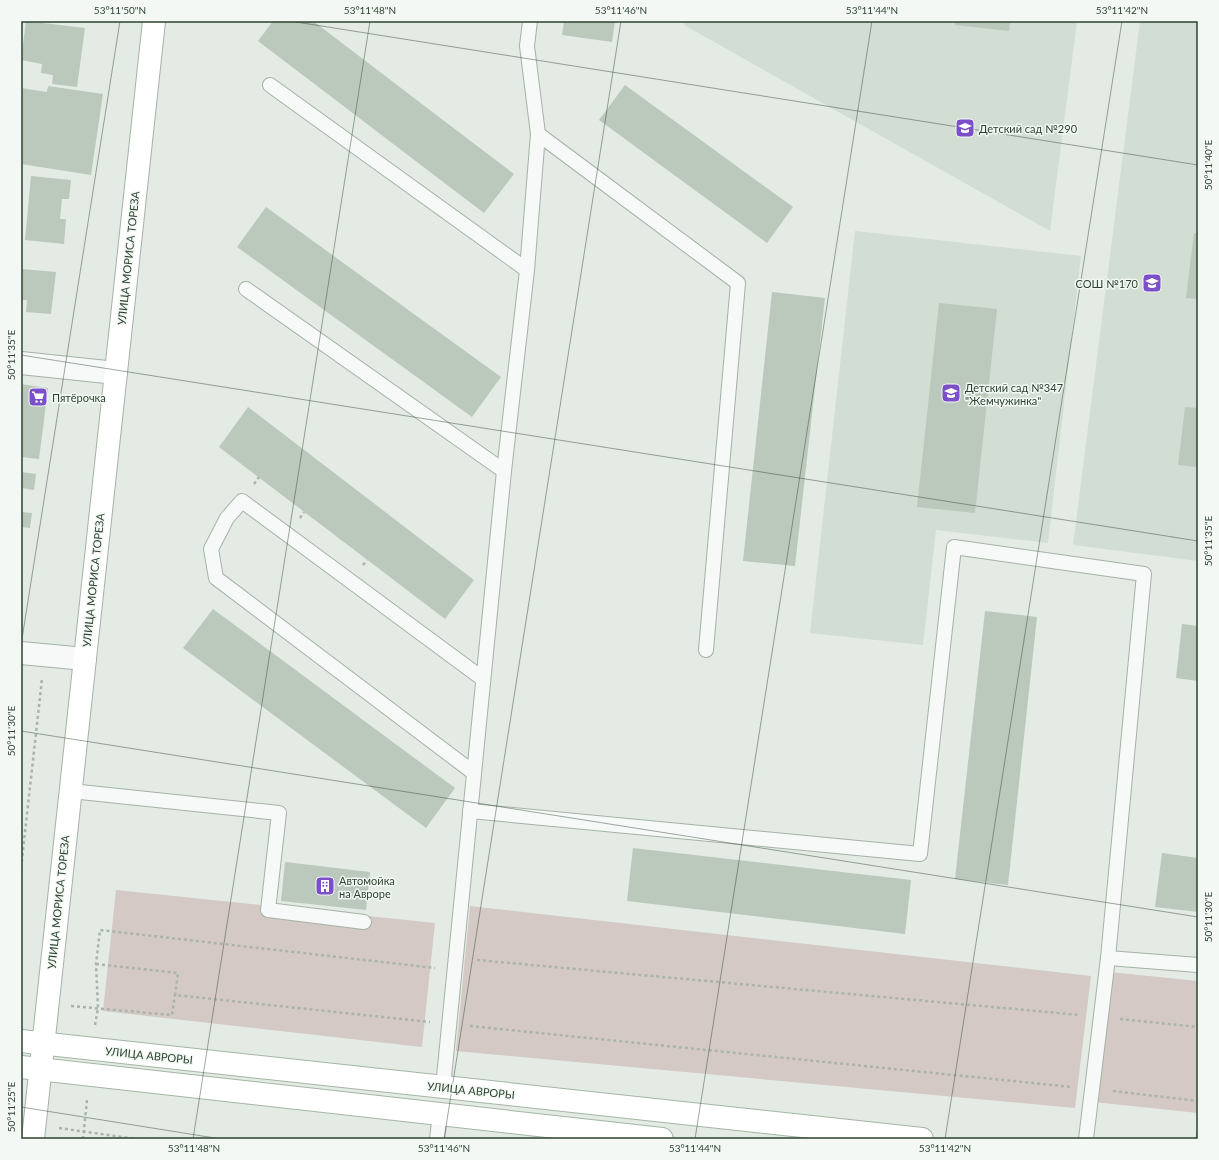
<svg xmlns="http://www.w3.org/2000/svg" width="1219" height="1160" font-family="Lato,sans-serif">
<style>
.built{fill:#d2ddd3}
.green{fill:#d4c9c5}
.building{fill:#bbc8bc}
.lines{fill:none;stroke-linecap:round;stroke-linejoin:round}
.service-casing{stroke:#a5b2a6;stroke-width:16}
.minor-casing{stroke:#a5b2a6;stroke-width:24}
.secondary-casing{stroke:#a5b2a6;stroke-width:24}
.primary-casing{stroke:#a3b6a5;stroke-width:24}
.path{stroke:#a9b4ab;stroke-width:2.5;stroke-dasharray:3 3;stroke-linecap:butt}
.service{stroke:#f6f9f7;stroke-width:14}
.minor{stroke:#f6f9f7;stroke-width:22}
.secondary{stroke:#fff;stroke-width:22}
.primary{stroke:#fff;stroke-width:22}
.ticks{fill:none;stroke:#2c432f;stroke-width:1;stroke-opacity:0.45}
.labels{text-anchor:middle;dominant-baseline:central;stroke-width:3;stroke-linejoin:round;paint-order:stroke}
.poi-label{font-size:11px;fill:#2c432f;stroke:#f3f8f4;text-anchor:start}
.street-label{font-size:11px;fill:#2c432f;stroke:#f3f8f4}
.neatline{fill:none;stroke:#2c432f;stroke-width:1.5}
.ticks-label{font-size:10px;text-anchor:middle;fill:#2c432f}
</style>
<rect width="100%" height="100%" fill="#e3ebe4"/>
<g class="built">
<polygon points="685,21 1077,21 1050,231 684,25"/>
<polygon points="1140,21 1198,21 1198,561 1073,545"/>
<polygon points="855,231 1081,256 1048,543 936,530 923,645 810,633"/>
</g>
<g class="green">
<polygon points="116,890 435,923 422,1047 103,1011"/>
<polygon points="470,906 1091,976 1075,1108 456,1051"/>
<polygon points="1109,972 1198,981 1198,1113 1094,1102"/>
</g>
<g class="building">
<polygon points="26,21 85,28 77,87 52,84 53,75 41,73 42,64 21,60"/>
<polygon points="273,21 313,21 514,174 484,213 258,41"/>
<polygon points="564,21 615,21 612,42 562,35"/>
<polygon points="955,21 1010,21 1009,31 955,25"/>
<polygon points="625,85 793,207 767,243 599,120"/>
<polygon points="48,86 103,94 91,175 21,164 21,88 47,92"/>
<polygon points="31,176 71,180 69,199 62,199 60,219 66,219 64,244 25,240"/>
<polygon points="266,207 501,377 472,417 237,247"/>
<polygon points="1194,233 1198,233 1198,299 1186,298"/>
<polygon points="21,269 56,272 51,314 26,312 27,300 21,300"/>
<polygon points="772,292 825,298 795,566 743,561"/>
<polygon points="939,303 997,309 975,513 917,507"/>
<polygon points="21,384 48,388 39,459 21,457"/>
<polygon points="248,407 474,580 445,619 219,447"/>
<polygon points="1185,407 1198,408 1198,467 1178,465"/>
<polygon points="21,472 36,474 34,490 21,488"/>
<polygon points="21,512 32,513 30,528 21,527"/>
<polygon points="213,609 455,788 426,828 183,648"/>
<polygon points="985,611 1037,617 1008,885 955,879"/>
<polygon points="1182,624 1198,626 1198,681 1176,678"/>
<polygon points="633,848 911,880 905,934 627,901"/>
<polygon points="1162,853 1198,858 1198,912 1155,907"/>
<polygon points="285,862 370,872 366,910 281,901"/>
</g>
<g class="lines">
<defs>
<g id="service">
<polyline points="270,85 527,270"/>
<polyline points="538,134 738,283 706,650"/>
<polyline points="246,289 504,471"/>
<polyline points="474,773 216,578 211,549 227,518 242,501 483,679"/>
<polyline points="71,791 279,813 268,910 364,922"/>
<polyline points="470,811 920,854 954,547 1144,574 1108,958 1198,965"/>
<polyline points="443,1087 504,471 527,270 538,134 527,46 530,21"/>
<polyline points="437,1139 440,1114"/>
<polyline points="1086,1139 1108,958"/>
</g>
<g id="minor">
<polyline points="21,363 116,373"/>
<polyline points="21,653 85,659"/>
</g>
<polyline id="secondary" points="33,1139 154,21"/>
<g id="primary">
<polyline points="21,1041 922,1139"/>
<polyline points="21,1067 662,1139"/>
</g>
</defs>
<use href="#service" class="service-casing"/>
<use href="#minor" class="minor-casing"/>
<use href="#secondary" class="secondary-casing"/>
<use href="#primary" class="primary-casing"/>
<g class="path">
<polyline points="254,484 259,477"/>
<polyline points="300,518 304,512"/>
<polyline points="363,565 367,560"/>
<polyline points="21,868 42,679"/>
<polyline points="477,960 1080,1015"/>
<polyline points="96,964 178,973 175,995 430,1022"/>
<polyline points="71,1006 172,1015 175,995"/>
<polyline points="1120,1019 1198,1027"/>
<polyline points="95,1025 98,1008 96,964 100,930 435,968"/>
<polyline points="470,1026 1072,1087"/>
<polyline points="1113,1091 1198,1101"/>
<polyline points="59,1128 136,1139"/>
<polyline points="83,1139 87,1100"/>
</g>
<use href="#service" class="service"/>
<use href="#minor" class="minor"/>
<use href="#secondary" class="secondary"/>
<use href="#primary" class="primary"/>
</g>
<path class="ticks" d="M290 21 1198 165M21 355 1198 541M21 645 120 21M21 731 1198 917M21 1107 221 1139M193 1139 370 21M444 1139 621 21M695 1139 872 21M945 1139 1122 21M1196 1139 1198 1126"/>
<defs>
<symbol id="school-square" viewBox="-11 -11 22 22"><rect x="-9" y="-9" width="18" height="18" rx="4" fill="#7b4fca" stroke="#f3f8f4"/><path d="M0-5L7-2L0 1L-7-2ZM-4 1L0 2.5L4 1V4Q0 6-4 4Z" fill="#fff"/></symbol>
<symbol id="supermarket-square" viewBox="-11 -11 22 22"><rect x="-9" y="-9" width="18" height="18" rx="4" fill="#7b4fca" stroke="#f3f8f4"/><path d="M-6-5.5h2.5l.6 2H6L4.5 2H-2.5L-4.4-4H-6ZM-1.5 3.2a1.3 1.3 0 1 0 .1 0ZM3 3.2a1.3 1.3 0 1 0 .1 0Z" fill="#fff"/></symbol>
<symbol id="building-square" viewBox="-11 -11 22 22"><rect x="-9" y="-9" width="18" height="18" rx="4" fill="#7b4fca" stroke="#f3f8f4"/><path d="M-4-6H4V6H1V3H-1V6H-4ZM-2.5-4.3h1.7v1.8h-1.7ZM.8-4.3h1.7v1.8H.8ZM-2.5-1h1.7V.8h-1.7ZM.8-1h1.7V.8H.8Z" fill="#fff"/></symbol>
</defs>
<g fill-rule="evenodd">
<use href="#school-square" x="954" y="117" width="22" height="22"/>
<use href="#school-square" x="1141" y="272" width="22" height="22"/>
<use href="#school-square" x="940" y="382" width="22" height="22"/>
<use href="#supermarket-square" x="27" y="386" width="22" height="22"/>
<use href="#building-square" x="314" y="875" width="22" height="22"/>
</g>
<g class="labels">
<g class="poi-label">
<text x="979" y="128">Детский сад №290</text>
<text x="1138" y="283" text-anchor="end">СОШ №170</text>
<text x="965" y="387">Детский сад №347<tspan x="965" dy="13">"Жемчужинка"</tspan></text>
<text x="52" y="397">Пятёрочка</text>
<text x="339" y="880">Автомойка<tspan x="339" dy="13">на Авроре</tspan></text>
</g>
<g class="street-label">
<text transform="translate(128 258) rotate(-84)">УЛИЦА МОРИСА ТОРЕЗА</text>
<text transform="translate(93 580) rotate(-84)">УЛИЦА МОРИСА ТОРЕЗА</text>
<text transform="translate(58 902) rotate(-84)">УЛИЦА МОРИСА ТОРЕЗА</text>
<text transform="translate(149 1055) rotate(6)">УЛИЦА АВРОРЫ</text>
<text transform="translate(471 1090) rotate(6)">УЛИЦА АВРОРЫ</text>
</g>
</g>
<rect width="1219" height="1160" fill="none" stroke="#f3f8f4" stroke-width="44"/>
<rect x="22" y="22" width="1175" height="1116" class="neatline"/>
<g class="ticks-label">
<text x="120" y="14">53°11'50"N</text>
<text x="370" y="14">53°11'48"N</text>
<text x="621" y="14">53°11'46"N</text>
<text x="872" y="14">53°11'44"N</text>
<text x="1122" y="14">53°11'42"N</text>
<text transform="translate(1208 165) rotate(-90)" y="4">50°11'40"E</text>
<text transform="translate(11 355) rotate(-90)" y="4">50°11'35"E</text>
<text transform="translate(1208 541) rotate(-90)" y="4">50°11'35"E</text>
<text transform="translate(11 731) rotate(-90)" y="4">50°11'30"E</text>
<text transform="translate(1208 917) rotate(-90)" y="4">50°11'30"E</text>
<text transform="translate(11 1107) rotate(-90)" y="4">50°11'25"E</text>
<text x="194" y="1152">53°11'48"N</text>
<text x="444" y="1152">53°11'46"N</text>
<text x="695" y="1152">53°11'44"N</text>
<text x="945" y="1152">53°11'42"N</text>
</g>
</svg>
